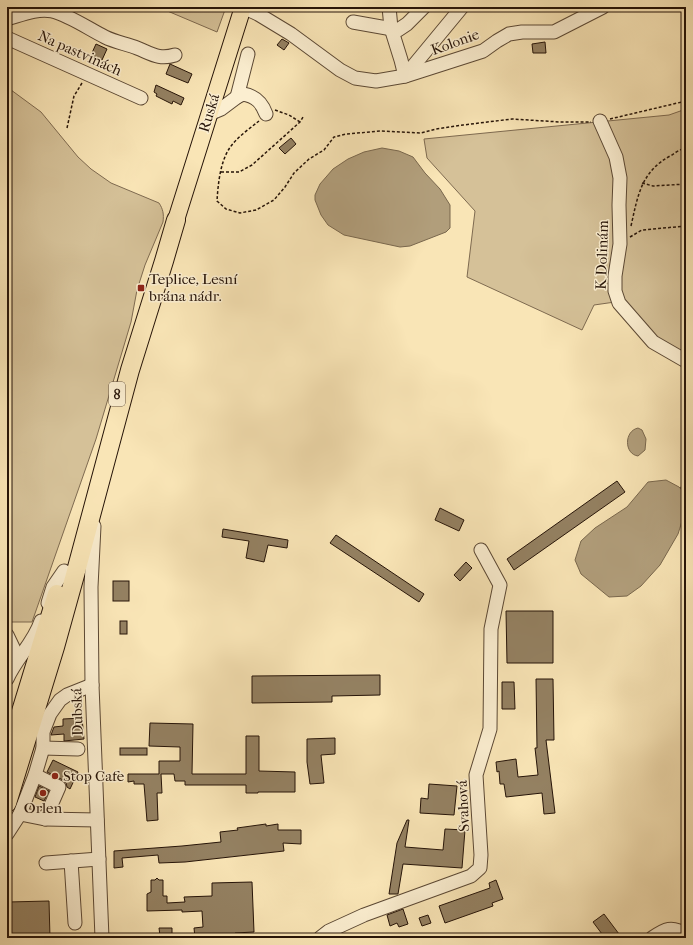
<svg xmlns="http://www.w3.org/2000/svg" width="693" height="945" font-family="'IM FELL French Canon',serif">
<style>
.green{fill:#d5c198;stroke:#7e6a50}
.water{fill:#b19e7b;stroke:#79674d}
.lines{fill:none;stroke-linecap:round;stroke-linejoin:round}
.stream{stroke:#79674d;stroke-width:2.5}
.building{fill:#948162;stroke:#261408}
.minor-casing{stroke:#5b4834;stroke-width:15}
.major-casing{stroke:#261408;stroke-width:18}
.highway-casing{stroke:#261408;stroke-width:20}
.path{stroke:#261408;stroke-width:1.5;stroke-dasharray:3 2;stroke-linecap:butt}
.minor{stroke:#fbeed0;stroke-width:13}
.major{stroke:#f9e5b6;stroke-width:16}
.highway{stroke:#f9e5b6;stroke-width:18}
.poi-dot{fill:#8f2418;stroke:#fbeed0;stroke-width:1.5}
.labels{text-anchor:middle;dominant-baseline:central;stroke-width:3;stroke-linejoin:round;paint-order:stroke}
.shield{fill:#fbeed0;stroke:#654;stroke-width:1}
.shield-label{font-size:14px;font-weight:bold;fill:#261408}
.street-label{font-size:15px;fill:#261408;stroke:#fbeed0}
.poi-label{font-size:15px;fill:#261408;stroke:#fbeed0;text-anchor:start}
</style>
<rect width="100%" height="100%" fill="#f9e5b6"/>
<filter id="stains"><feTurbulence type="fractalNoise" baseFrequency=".005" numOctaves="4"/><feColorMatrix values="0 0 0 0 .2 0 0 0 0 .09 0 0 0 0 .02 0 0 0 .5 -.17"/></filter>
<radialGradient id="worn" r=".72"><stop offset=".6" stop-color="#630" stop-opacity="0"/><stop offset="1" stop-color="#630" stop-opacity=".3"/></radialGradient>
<g class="green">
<polygon points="158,7 226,7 217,32"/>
<path d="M7 87 41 112 78 157 91 169 111 183 159 203C163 209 164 214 163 222L145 265 137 290 131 322 96 439 32 622H7Z"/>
<polygon points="686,109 686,356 656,339 622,301 594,305 582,330 467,277 475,211 427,158 424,139 669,115"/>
</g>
<g class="water">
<polygon points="382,148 399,151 413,157 425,173 440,189 450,205 450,228 446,232 410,246 400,247 344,235 328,225 321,215 315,200 315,195 320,184 333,169 348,159 364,152"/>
<path d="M638 428 642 430 646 439 645 450 638 456C624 454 624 431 638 428Z"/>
<polygon points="666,480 679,487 682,490 685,498 683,518 678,534 660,565 641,586 627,596 609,597 581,574 575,560 581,541 595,528 627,507 648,482"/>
</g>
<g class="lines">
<polyline class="stream" points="681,488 686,484"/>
</g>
<g class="building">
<polygon points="282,39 289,43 284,50 277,45"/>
<polygon points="545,42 546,53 533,53 532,44"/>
<polygon points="96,44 107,49 102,60 91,55"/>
<polygon points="170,64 192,74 188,83 166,74"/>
<polygon points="156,85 184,98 181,105 173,101 172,104 156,96 157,94 154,92"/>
<polygon points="291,138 296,144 285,154 279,148"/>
<polygon points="617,481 625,492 514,570 507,559"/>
<polygon points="440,508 464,520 459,531 435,520"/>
<polygon points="223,529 288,540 287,548 268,545 264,562 246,558 249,541 222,537"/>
<polygon points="336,535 424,594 419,602 330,543"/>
<polygon points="466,562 472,568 460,581 454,575"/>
<rect x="113" y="581" width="16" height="20"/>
<polygon points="506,611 553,611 553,663 507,663"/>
<rect x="120" y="621" width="7" height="13"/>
<polygon points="380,675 380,695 332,696 332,702 252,703 252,676"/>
<polygon points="536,679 553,679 554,740 546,740 555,813 544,814 542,793 506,797 504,784 500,784 499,771 497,772 496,762 516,759 518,777 538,775 535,748 537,748"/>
<polygon points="502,682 514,682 515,709 502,709"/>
<polygon points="82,718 84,739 64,741 64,734 51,735 54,727 63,726 63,719"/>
<polygon points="150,723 193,724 192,774 246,774 246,736 259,736 259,771 295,772 295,792 258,792 258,793 246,793 246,785 185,785 185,781 175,781 174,774 161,774 162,793 157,793 158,820 147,821 144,784 134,784 134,781 128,782 128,774 159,774 159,761 180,761 180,747 149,746"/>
<polygon points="335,738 335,754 321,755 324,783 310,784 307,762 307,739"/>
<rect x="120" y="748" width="27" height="7"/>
<polygon points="53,760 78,772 70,789 67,787 66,783 63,780 47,772"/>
<polygon points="429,784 457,786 454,815 420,813 421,798 428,799"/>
<polygon points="39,786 49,791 44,801 35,797"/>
<polygon points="407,820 409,820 405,847 443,850 445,829 465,830 462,868 403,864 398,894 389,894 397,843"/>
<polygon points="266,824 266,826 278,824 278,830 301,830 301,844 283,843 284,851 185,862 159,863 158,855 122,858 123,867 114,868 114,851 182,846 221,842 220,832 238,830 237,828"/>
<polygon points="157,878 159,880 163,880 163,896 167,896 167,903 185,902 184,897 212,896 212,883 252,882 254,932 235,933 235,938 195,938 194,928 203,927 202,911 182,912 182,910 147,911 147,894 151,892 151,880 155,880"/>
<polygon points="496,880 503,899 492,903 493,906 445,923 439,906 490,888 489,883"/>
<polygon points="49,901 50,938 9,938 8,902"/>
<polygon points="403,909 408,924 399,927 397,923 390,926 387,915"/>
<polygon points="604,914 622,938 605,938 593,922"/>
<polygon points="428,915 431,923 422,926 419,918"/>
<polygon points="159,928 172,928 172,935 160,936"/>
</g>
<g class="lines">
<defs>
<g id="minor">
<polyline points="243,7 258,14 291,34 340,70 355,78 376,81 405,76 462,7"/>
<polyline points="389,7 391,28 401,60 405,76 483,51 497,41 509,34 522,32 554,32 603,7"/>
<path d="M7 19C21 15 37 8 52 11 69 15 89 29 105 37 115 42 127 44 137 48 152 54 159 60 175 55"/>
<polyline points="353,22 398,30 407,24 424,7"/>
<polyline points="7,38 141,98"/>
<polyline points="237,97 248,54"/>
<path d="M209 114 221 109 237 97 243 94C256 96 262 103 266 114"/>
<polyline points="600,121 616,157 620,178 619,205 620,244 615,276 615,291 619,303 653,342 686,361"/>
<polyline points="94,526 91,587 92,685 102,938"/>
<polyline points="48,603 53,587 64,571"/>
<polyline points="7,635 18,658"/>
<path d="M7 679C16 658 34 643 41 621"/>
<polyline points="43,748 78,749"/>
<polyline points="35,775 59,787 45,819"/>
<polyline points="20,814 45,819 97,820"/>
<polyline points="7,834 20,814 35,775 43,748 43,732 50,714 60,700 67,695 92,685"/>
<polyline points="71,861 75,923"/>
<polyline points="46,863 99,859"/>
<polyline points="320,938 329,931 364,915 471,876 480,868 481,855 476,775 490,729 491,629 500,585 481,550"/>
<path d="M652 938C665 929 672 925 686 935"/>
</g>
<polyline id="major" points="176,220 243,7"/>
<g id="highway">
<polyline points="7,757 57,594"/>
<polyline points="7,803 55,647 75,575 130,370 164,261 176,220"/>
</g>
</defs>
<use href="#minor" class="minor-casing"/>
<use href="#major" class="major-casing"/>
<use href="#highway" class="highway-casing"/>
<g class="path">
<polyline points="275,110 289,115 300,122"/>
<polyline points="610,119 686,101"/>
<path d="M259 121C249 129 236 138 229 149 220 163 218 185 217 201L226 209 240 213 256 210 274 200 285 187 294 173 309 159 324 150 334 137 346 134 381 131 421 133 436 129 463 125 512 119 560 122H591"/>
<polyline points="67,128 74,96 82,83"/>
<polyline points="221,172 239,172 252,165 300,122 303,117"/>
<polyline points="642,183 653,186 686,184"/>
<path d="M631 226C638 195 641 171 672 155 676 152 681 149 686 148"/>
<polyline points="630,237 642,230 686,226"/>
</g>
<use href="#minor" class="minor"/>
<use href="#major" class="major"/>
<use href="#highway" class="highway"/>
</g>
<g class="poi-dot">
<rect x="137" y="284" width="8" height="8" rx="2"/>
<circle cx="55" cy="776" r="4"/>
<circle cx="43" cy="793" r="4"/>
</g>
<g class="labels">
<rect class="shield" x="109" y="382" width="16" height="24" rx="3"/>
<g class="shield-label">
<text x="117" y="394">8</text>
</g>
<g class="street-label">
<text transform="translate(455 42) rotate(-20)">Kolonie</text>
<text transform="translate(80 53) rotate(24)">Na pastvinách</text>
<text transform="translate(209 113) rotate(-73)">Ruská</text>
<text transform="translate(602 255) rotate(-88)">K Dolinám</text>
<text transform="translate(77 712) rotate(-92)">Dubská</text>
<text transform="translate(463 806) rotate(-93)">Svahová</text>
</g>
<g class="poi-label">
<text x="149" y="279">Teplice, Lesní<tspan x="149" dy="17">brána nádr.</tspan></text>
<text x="63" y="776">Stop Cafe</text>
<text x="43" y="808" text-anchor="middle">Orlen</text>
</g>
</g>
<rect width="693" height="945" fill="none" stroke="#f9e5b6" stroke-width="24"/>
<rect x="8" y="8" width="677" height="929" fill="none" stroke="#261408" stroke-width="2"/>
<rect x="12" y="12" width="669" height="921" fill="none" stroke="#261408"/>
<rect width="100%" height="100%" filter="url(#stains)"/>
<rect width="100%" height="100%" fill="url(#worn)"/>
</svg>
